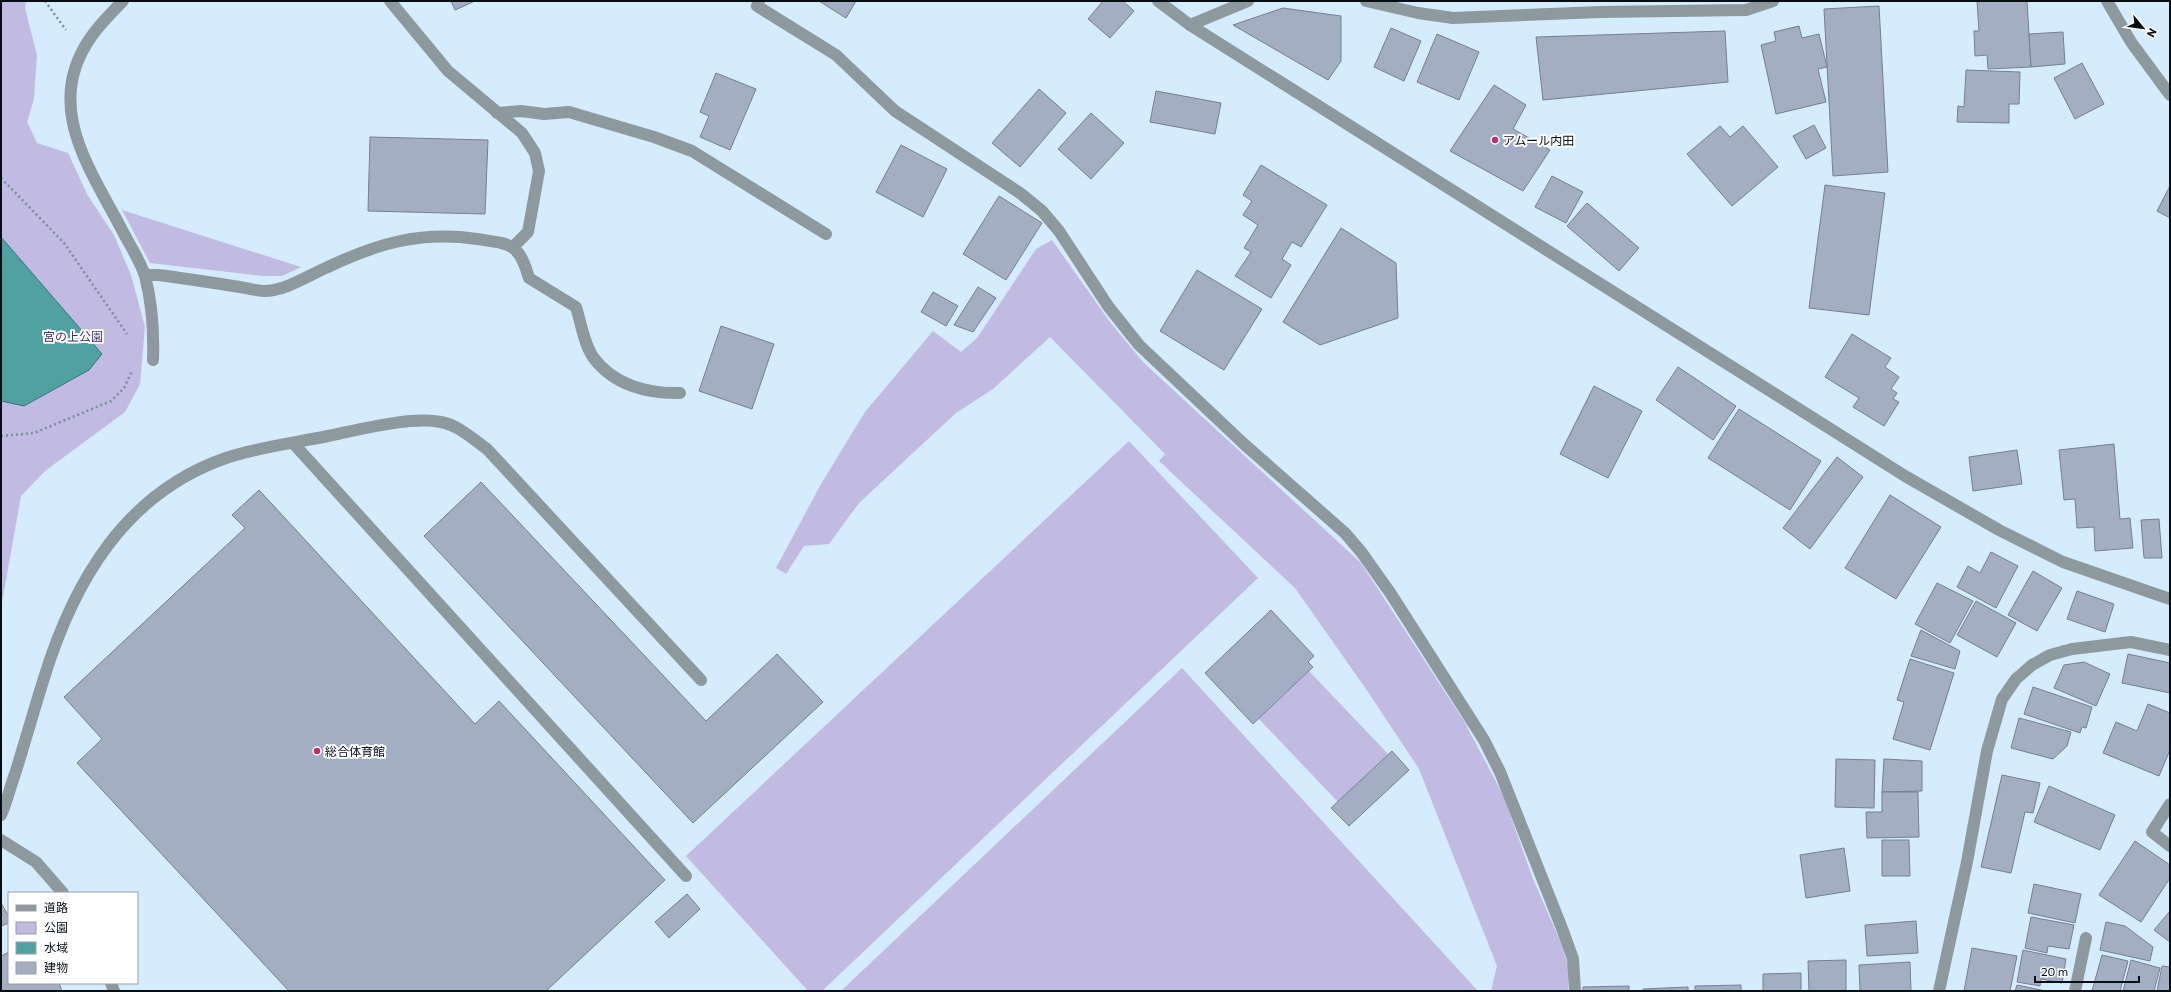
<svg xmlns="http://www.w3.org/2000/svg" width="2171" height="992" font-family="Commissioner,'Noto Sans JP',sans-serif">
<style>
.green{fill:#c1bbe3}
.water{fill:#50a1a2;stroke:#3a7577}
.building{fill:#a3adc4;stroke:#757e94}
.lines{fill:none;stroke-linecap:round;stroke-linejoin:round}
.path{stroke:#7c8c99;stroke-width:2.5;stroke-dasharray:2 3;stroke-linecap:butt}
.minor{stroke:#8d999d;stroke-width:12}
.poi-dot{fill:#bd3167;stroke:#fff;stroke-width:1.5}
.labels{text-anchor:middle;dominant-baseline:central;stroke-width:4;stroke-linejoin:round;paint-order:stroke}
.poi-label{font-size:12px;fill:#060d13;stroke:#fff;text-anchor:start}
.park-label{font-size:12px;fill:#413173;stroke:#fff}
</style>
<rect width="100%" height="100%" fill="#d5ebfe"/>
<g class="green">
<polygon points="1,1 26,1 25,8 37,55 34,99 27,122 37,143 68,153 88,196 114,235 131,275 145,327 140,384 125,412 45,471 21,496 1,608"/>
<polygon points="122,210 301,267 282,276 262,276 150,263"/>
<polygon points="1052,240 1110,322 1144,363 1361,563 1464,721 1504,797 1533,879 1561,943 1568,966 1568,991 1491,991 1497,966 1419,769 1366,689 1295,588 1159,461 1165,454 1050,337 993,389 956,413 859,503 829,544 804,546 786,574 776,568 821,484 865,412 933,331 961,352 977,338 1036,249"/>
<polygon points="1129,441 1258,578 822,991 808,991 686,856"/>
<polygon points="1182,668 1478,991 841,991"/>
<polygon points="1309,671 1388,754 1338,802 1259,719"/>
</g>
<polygon class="water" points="1,237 102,354 89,370 24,406 1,401"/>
<g class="building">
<polygon points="451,1 475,1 455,10"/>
<polygon points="819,1 856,1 846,18"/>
<polygon points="1103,1 1123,1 1134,11 1110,38 1088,19"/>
<polygon points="1977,1 2027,1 2031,67 1988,69 1987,55 1975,56 1974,31 1979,31"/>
<polygon points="1879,6 1888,172 1833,176 1824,9"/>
<polygon points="1283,8 1341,16 1341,61 1328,80 1233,25"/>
<polygon points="1799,26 1802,38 1819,34 1827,67 1818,69 1826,102 1776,114 1761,45 1776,41 1774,32"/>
<polygon points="1391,28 1421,41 1404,81 1374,67"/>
<polygon points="1725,31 1728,82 1543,100 1536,37"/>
<polygon points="2063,32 2065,64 2031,67 2029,34"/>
<polygon points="1437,34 1479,52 1459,100 1417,82"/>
<polygon points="2082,63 2104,104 2075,119 2054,78"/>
<polygon points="1966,70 2020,72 2019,104 2009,104 2009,123 1957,122 1958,106 1964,107"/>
<polygon points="716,73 756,89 730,150 700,137 709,116 700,112"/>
<polygon points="1494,85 1526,105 1513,129 1550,150 1523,191 1450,151"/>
<polygon points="1039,89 1066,113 1020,167 992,143"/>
<polygon points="1156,91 1221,103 1215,134 1150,122"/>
<polygon points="1091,113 1124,143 1091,179 1058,149"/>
<polygon points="1814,125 1826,148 1806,159 1793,136"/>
<polygon points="1720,126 1730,137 1743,126 1778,167 1732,206 1687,154"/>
<polygon points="370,137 488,140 485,214 368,211"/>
<polygon points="901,145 947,169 923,217 876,192"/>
<polygon points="1261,165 1327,205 1301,247 1292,242 1282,259 1291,265 1271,298 1235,276 1251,252 1244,248 1258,225 1243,215 1252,201 1243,195"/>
<polygon points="1552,176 1583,192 1566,223 1535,207"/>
<polygon points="1825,185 1885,193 1869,315 1809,308"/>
<polygon points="2170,186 2170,218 2157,211"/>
<polygon points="999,196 1042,223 1006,280 963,254"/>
<polygon points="1587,203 1639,248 1619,271 1567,226"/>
<polygon points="1341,228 1396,263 1398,318 1320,345 1283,322"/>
<polygon points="1197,270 1262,309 1224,370 1160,331"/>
<polygon points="978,287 996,298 973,332 954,325"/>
<polygon points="933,292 958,306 946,326 921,312"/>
<polygon points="721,326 774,344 752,409 699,391"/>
<polygon points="1852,334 1891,358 1885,367 1899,377 1891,389 1897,393 1893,399 1899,402 1884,426 1853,407 1859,398 1825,377"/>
<polygon points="1678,367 1736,406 1713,440 1656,400"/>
<polygon points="1594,386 1642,411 1608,478 1560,454"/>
<polygon points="1739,409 1821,461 1790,510 1708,458"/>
<polygon points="2114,444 2120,519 2130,518 2133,548 2095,551 2094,527 2077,528 2075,499 2064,500 2059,450"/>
<polygon points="2017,450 2022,484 1973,491 1969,457"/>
<polygon points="1837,457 1863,477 1810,549 1783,528"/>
<polygon points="481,482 706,721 777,654 823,702 693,823 424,536"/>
<polygon points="259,490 475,724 499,701 665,880 546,991 289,991 77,763 102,739 64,697 245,528 232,515"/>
<polygon points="1890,495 1941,527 1896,599 1845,568"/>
<polygon points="2159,519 2162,558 2144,558 2141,520"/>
<polygon points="1991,552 2018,566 1996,608 1957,587 1968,566 1980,573"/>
<polygon points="2033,571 2062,588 2037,631 2008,615"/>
<polygon points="1937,583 1973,601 1950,643 1915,624"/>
<polygon points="2077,591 2114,604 2105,632 2067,619"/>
<polygon points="1976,601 2016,623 1997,657 1957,635"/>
<polygon points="1271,610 1314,656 1308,662 1313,667 1253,724 1205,673"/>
<polygon points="1921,630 1960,651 1955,669 1911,656"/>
<polygon points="2128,654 2170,663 2170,693 2122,683"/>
<polygon points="1910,659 1954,673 1930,750 1893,739 1904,702 1897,700"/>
<polygon points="2084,662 2110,674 2096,706 2054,688 2064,665"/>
<polygon points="2033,687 2092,707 2086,728 2082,727 2080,733 2024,714"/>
<polygon points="2148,704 2170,713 2170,750 2159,776 2103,753 2116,722 2137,731"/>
<polygon points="2019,718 2071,732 2067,746 2053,759 2011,748"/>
<polygon points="1392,751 1409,770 1349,826 1331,808"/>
<polygon points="1836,759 1875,760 1874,808 1835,807"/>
<polygon points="1884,759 1922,761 1922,791 1882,792"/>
<polygon points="2002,775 2040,783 2033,813 2025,812 2011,873 1981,867"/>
<polygon points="2049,786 2115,815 2100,850 2034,822"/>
<polygon points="1882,792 1918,792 1919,837 1867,838 1866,812 1882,812"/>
<polygon points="1882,840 1909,840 1910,876 1882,876"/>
<polygon points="2135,841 2170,865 2170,878 2141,922 2099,895"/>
<polygon points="1844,848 1850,891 1806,898 1800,855"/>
<polygon points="2034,884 2081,894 2075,923 2028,913"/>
<polygon points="687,894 700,909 669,938 655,922"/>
<polygon points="1,903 9,917 9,923 1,926"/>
<polygon points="2170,911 2170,942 2154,930"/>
<polygon points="2031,917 2074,925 2069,949 2048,946 2047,953 2025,948"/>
<polygon points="1916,921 1918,953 1867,956 1865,925"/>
<polygon points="2106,922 2125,926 2153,947 2150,961 2100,950"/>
<polygon points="1972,948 2017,956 2010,991 1964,991"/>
<polygon points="2023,950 2066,959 2062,983 2041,979 2040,986 2017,982"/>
<polygon points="9,952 9,983 59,983 62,991 1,991 1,956"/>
<polygon points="2102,955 2128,961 2120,991 2092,991"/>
<polygon points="1846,960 1846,991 1809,991 1808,961"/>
<polygon points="2131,960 2160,968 2154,991 2123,991"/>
<polygon points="1910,962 1911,991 1860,991 1859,965"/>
<polygon points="2162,966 2170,967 2170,991 2157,991"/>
<polygon points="1801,973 1801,991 1763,991 1763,974"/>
<polygon points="1741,985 1741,991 1695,991 1695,986"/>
<polygon points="2017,985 2046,991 2015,991"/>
<polygon points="1629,986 1629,991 1583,991 1583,987"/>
<polygon points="1688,987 1688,991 1643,991 1643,989"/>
</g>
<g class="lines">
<g class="path">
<polyline points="45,1 66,30"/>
<polyline points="1,178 64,243 127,334"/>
<polyline points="1,436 34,433 111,401 124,388 132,371"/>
</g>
<g class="minor">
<path d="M123 1C112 12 100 24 91 37 43 105 89 167 122 230 129 244 140 260 145 276 152 303 154 332 153 360"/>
<polyline points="390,1 448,71 522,133 535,153 539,171 528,232 513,247"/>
<polyline points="759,1 757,6 836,55 895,111 1020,193 1042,211 1059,231 1108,306 1139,345 1244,444 1345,533 1362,553 1391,594 1484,740 1500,772 1563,931 1573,959 1575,991"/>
<polyline points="1158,1 1190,25 1905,476 1999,530 2063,562 2170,599"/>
<polyline points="1366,1 1418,13 1453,18 1600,12 1746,10 1773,1"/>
<polyline points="2107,1 2131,42 2170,95"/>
<polyline points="1190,25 1248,1"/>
<polyline points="497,113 521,111 544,114 569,112 654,137 692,151 826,234"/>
<path d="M145 275H158C183 278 208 282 233 286 243 287 255 291 266 291 287 290 309 275 328 267 378 243 421 231 477 239 511 244 519 243 529 278L576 307C581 323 584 344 593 357 613 385 648 394 680 393"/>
<polyline points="293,443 686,876"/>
<polyline points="2170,804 2152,832 2170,846"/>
<path d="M1 815C7 802 10 787 15 774 25 742 34 710 44 678 74 581 125 493 226 458 258 447 294 443 328 436 358 430 411 416 441 422 458 425 473 439 487 449L701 680"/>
<polyline points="1,840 36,862 63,893"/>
<polyline points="111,983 114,991"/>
<polyline points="1939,991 1967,862 1987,751 2002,699 2016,679 2032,665 2050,655 2072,649 2131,642 2170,650"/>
<polyline points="2075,991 2086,938"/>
</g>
</g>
<g class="poi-dot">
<circle cx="1495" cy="140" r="4"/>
<circle cx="317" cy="751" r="4"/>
</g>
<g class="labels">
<g class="poi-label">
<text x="1503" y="140">アムール内田</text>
<text x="325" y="751">総合体育館</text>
</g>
<g class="park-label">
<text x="73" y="336">宮の上公園</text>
</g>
</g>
<rect width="2171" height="992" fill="none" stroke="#060d13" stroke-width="4"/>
<rect x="8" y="892" width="130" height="92" fill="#ffffff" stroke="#9b9ea1"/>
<rect x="16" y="905" width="20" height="6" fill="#8d999d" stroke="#9b9ea1"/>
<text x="44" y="912" font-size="12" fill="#060d13">道路</text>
<rect x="16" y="922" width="20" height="12" fill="#c1bbe3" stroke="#9b9ea1"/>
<text x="44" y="932" font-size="12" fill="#060d13">公園</text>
<rect x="16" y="942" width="20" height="12" fill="#50a1a2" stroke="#9b9ea1"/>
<text x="44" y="952" font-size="12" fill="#060d13">水域</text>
<rect x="16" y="962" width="20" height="12" fill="#a3adc4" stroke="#9b9ea1"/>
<text x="44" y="972" font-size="12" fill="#060d13">建物</text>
<g transform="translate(2143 28) rotate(119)" stroke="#ffffff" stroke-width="3" paint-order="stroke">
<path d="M0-3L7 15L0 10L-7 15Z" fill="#060d13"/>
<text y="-6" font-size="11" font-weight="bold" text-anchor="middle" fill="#060d13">N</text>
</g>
<path d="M2035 976v6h104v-6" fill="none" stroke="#060d13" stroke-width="2"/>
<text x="2041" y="976" font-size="12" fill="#060d13" stroke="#ffffff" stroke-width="3" paint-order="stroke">20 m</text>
</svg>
